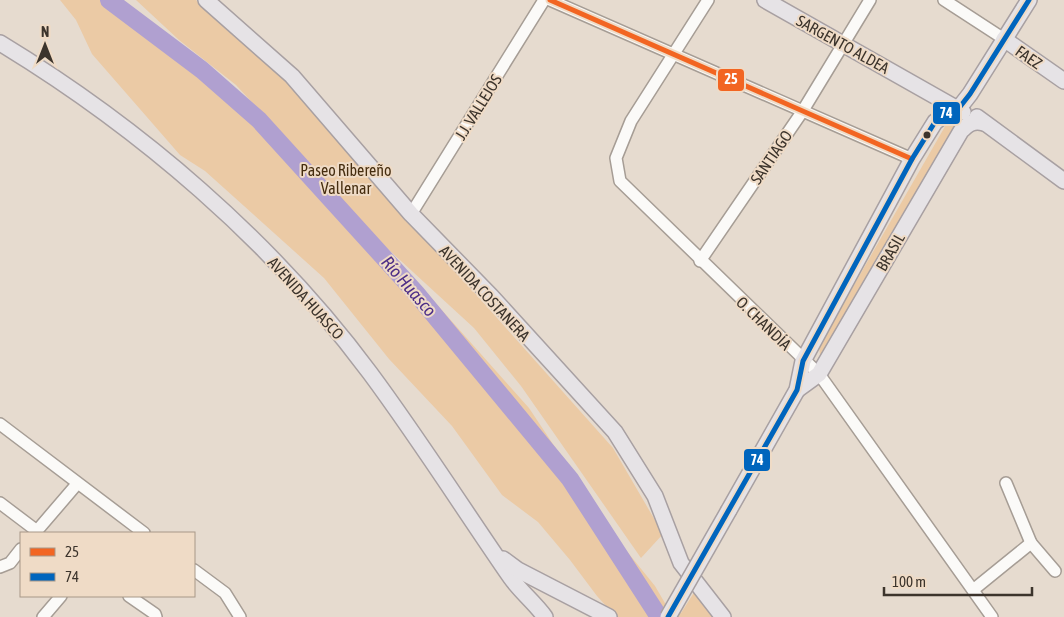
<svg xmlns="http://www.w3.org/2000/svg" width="1064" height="617" font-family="'Asap Condensed',sans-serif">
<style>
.green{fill:#ebcaa5}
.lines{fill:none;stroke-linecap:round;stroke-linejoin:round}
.river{stroke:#b0a0d0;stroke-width:18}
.minor-casing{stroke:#a69d95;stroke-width:14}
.major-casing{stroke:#a8a0a2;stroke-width:18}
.minor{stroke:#fbfaf8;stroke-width:11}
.major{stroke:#e6e3e6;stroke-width:15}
.major-bridge-casing{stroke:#a8a0a2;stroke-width:18;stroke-linecap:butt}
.major-bridge{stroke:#e6e3e6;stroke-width:15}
.bus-1-casing{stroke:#efdbc6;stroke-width:9}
.bus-2-casing{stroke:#efdbc6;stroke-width:9}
.bus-1{stroke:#f26522;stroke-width:5}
.bus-2{stroke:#0065bd;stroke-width:5}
.bus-dot{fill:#3c342c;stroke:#efdbc6;stroke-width:2}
.labels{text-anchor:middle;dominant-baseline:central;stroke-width:4;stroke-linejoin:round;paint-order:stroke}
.street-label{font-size:16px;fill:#3c342c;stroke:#efdbc6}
.park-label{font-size:16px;fill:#452d0f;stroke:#efdbc6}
.water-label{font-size:18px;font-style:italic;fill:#4e2f87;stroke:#efdbc6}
.line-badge{stroke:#efdbc6;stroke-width:2}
.badge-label{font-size:14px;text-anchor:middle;font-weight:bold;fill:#fff}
</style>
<rect width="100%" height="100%" fill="#e6dbcf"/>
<g class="green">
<polygon points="60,0 117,0 201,74 242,106 313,174 258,109 236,85 179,40 136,0 196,0 286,81 613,448 663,534 641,558 521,386 474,328 352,216 349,225 403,283 416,281 529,408 612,533 655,586 669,610 681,613 695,591 717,617 616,617 597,596 570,560 538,522 502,495 452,426 389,359 324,278 205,171 180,155 92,54 76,20"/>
<polygon points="957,119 958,128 828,350 820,355 819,346 947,123"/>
</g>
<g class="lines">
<polyline class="river" points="109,0 202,70 259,120 416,293 570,479 659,617"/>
<defs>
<g id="minor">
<polyline points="550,0 912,159"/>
<polyline points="708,0 631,121 616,158 620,181 819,374 992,617"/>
<polyline points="944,0 1004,39"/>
<polyline points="411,214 544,0"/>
<polyline points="700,261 802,112 870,0"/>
<polyline points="0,424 144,533"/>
<polyline points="1006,483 1031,543 1055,571"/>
<polyline points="0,503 37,531"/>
<polyline points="35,533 77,484"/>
<polyline points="0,567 10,563 21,549"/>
<polyline points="194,570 225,593 240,617"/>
<polyline points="973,590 1031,543"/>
<polyline points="129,596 155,614 156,617"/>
<polyline points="43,617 61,596"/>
</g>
<g id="major">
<polyline points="206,0 292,76 411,214 492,297 615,432 655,496 681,563 723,617"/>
<polyline points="765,0 963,112"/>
<polyline points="1004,39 1064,81"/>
<path d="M0 43C140 128 272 241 370 373 419 439 464 510 511 578 521 592 535 603 545 617"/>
<polyline points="977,117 1064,181"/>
<path d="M797 390 819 374 961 131C968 124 973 120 984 123"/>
<polyline points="729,510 797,390 803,361 912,159 935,122 948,112 959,108 970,94 1029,0"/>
<polyline points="503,559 518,570 609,617"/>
</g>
</defs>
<use href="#minor" class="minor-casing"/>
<use href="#major" class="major-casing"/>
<use href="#minor" class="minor"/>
<use href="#major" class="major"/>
<defs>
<polyline id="major-bridge" points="668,617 729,510"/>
</defs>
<use href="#major-bridge" class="major-bridge-casing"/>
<use href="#major-bridge" class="major-bridge"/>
<defs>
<polyline id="bus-1" points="550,0 912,159"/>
<polyline id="bus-2" points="668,617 797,390 803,361 912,159 935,122 948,112 959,108 970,94 1029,0"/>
</defs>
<use href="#bus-1" class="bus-1-casing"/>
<use href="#bus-2" class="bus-2-casing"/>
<use href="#bus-1" class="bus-1"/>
<use href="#bus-2" class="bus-2"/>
</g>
<circle class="bus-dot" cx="927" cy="135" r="4.5"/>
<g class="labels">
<g class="street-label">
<text transform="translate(843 44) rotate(29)">SARGENTO ALDEA</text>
<text transform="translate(1029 57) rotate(35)">FAEZ</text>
<text transform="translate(478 107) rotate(-58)">J.J. VALLEJOS</text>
<text transform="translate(771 157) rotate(-56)">SANTIAGO</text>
<text transform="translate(890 252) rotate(-60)">BRASIL</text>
<text transform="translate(485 293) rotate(47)">AVENIDA COSTANERA</text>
<text transform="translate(306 298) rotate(48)">AVENIDA HUASCO</text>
<text transform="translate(764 323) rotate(44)">O. CHANDÍA</text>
</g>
<g class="park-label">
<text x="346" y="170">Paseo Ribereño<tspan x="346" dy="18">Vallenar</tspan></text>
</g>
<g class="water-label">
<text transform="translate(409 286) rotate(49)">Río Huasco</text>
</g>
</g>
<g class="line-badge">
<rect x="717" y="68" width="28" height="24" rx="5" fill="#f26522"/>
<rect x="932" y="101" width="29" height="24" rx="5" fill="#0065bd"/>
<rect x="743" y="448" width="28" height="24" rx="5" fill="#0065bd"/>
</g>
<g class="badge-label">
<text x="731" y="84">25</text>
<text x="946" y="118">74</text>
<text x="757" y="465">74</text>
</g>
<rect x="20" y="532" width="175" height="65" fill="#efdbc6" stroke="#a79888"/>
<rect x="30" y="548" width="25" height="8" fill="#f26522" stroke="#a79888"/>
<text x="65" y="557" font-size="15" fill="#3c342c">25</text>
<rect x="30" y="573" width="25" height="8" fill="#0065bd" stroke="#a79888"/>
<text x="65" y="582" font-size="15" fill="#3c342c">74</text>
<g transform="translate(45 45)" stroke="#efdbc6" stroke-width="4" paint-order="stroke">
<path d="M0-4L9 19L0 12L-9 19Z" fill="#3c342c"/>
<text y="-8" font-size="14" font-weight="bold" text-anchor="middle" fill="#3c342c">N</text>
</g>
<path d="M884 587v8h148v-8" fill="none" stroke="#3c342c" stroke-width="2.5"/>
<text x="892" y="587" font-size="15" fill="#3c342c" stroke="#efdbc6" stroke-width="4" paint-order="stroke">100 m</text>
</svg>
